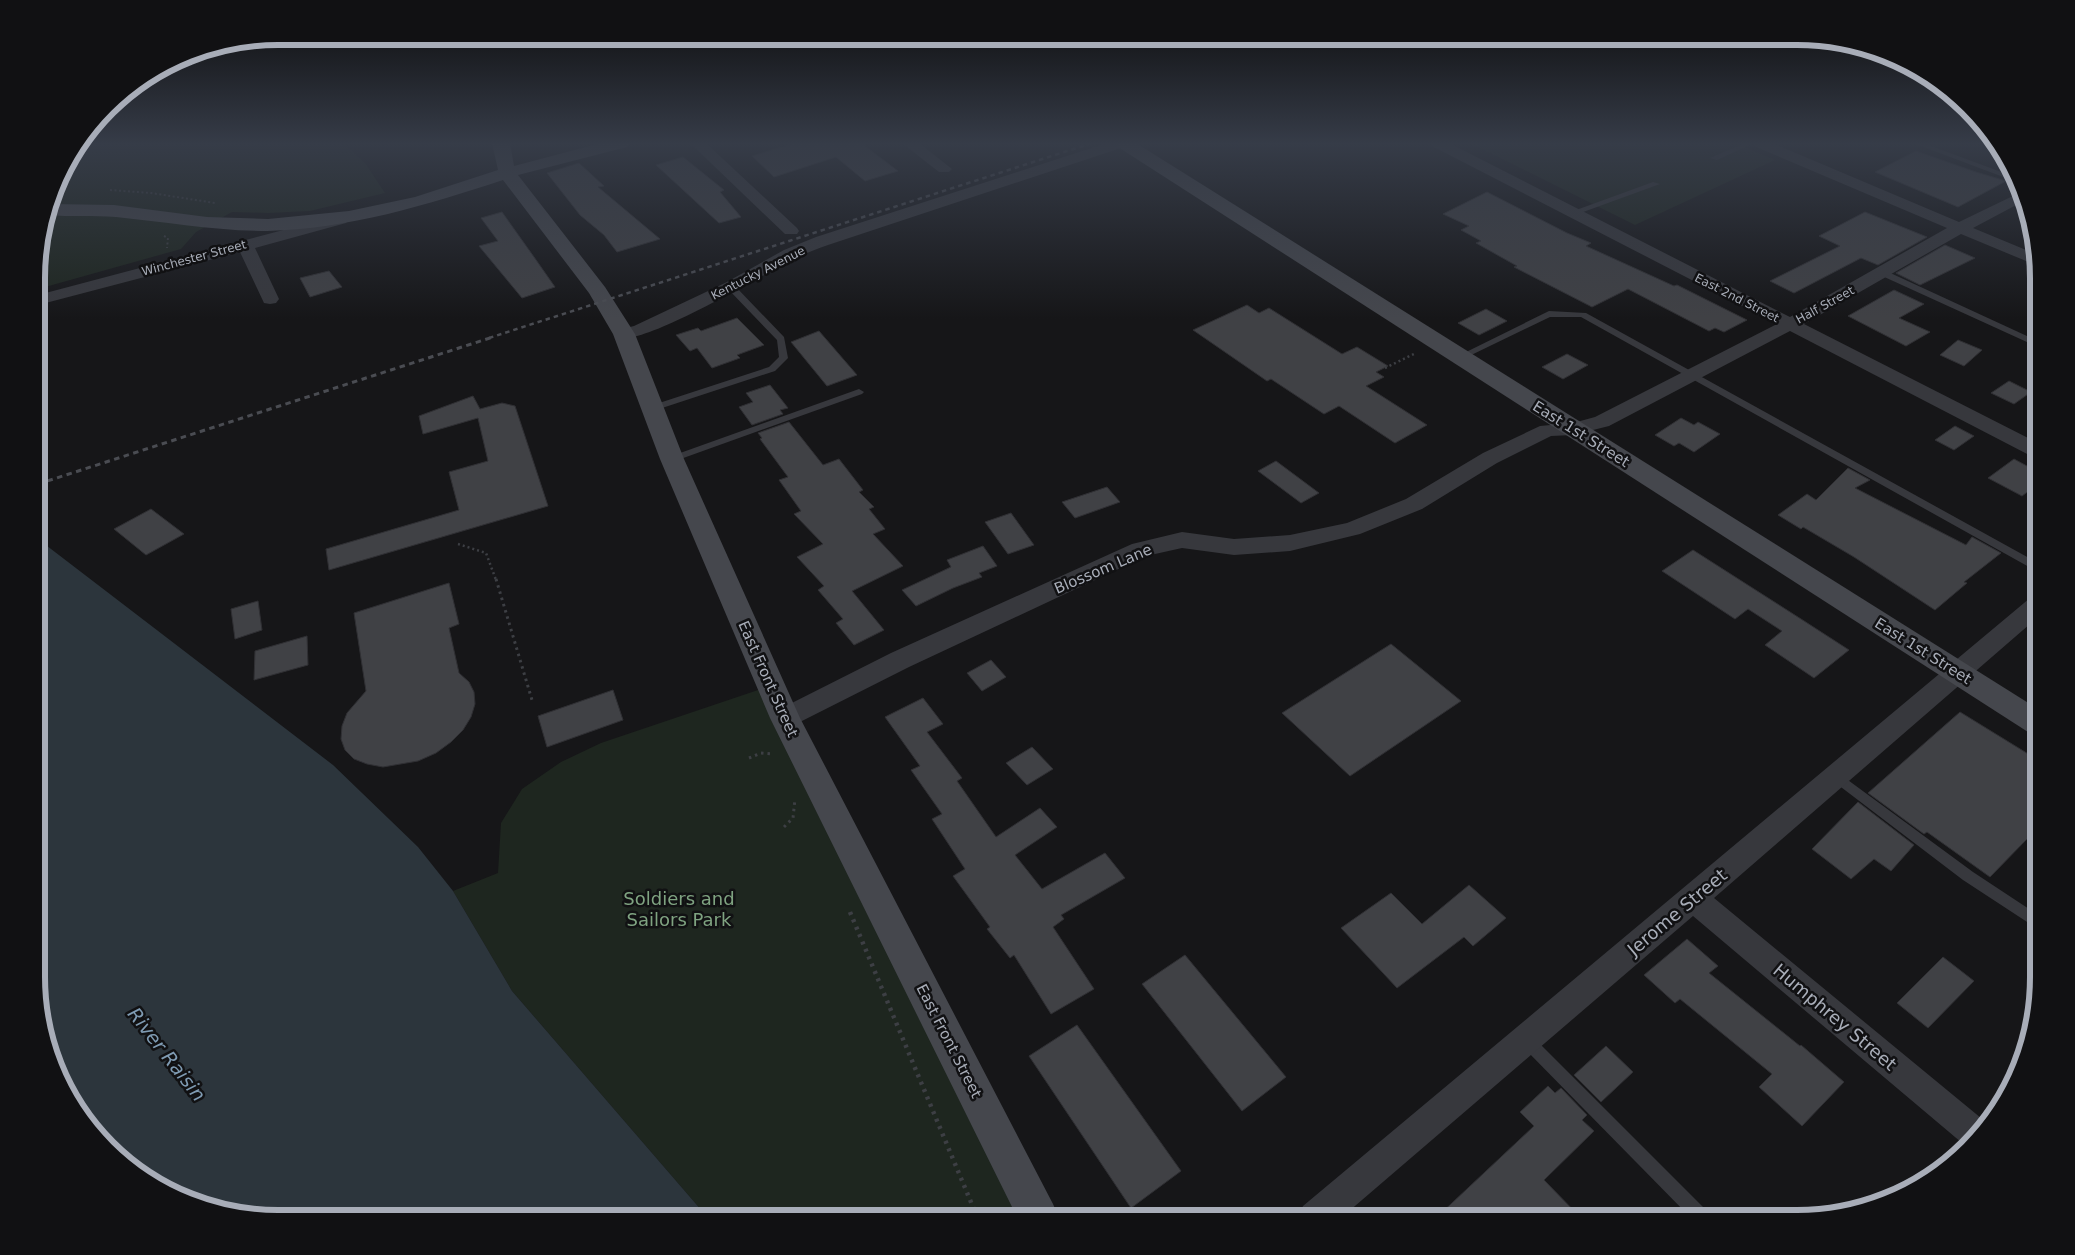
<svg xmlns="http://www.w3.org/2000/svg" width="2075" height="1255" font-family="'DejaVu Sans',sans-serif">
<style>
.green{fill:#1e261f}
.water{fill:#2c353c}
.building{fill:#404145;stroke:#303034}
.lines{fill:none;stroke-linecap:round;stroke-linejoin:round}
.path-far3{stroke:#3d3f44;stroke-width:2;stroke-dasharray:2 2.5;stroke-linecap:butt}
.path-far2{stroke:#3d3f44;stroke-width:2.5;stroke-dasharray:2 3;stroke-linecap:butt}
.path-far1{stroke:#3d3f44;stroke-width:3;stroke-dasharray:2.5 4;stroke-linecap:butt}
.path{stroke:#3d3f44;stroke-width:4.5;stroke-dasharray:3 5;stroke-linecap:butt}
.lane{fill:#37383d;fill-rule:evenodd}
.street{fill:#37383d;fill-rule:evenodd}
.secondary{fill:#45474d;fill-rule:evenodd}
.rail-far1{stroke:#4a4c52;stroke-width:2.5;stroke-dasharray:4.5 4;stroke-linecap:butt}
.rail{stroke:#4a4c52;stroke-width:3;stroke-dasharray:5.5 4.5;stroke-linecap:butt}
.labels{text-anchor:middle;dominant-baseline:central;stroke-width:5;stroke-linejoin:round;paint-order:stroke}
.far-street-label{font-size:12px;fill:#a8adb8;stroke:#111113}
.street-label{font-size:15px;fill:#a8adb8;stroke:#111113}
.near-park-label{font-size:18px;fill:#7fa381;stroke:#111113}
.near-street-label{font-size:18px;fill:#a8adb8;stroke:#111113}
.near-water-label{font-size:19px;font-style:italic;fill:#7f9bb3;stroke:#111113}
.rim{fill:none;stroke:#a8adb8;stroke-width:6}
</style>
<rect width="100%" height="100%" fill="#161618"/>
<g class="green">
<polygon points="103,143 343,143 365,163 385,193 310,211 268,213 232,212 196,232 181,249 38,289 38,247 61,171 79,148"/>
<polygon points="1470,143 1735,143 1775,160 1635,225"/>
<polygon points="770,686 1040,1218 709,1219 512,991 453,891 498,873 501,823 522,789 561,762 601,743"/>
</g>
<polygon class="water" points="38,539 333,765 418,847 453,891 512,991 709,1219 278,1219 215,1210 157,1186 77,1111 38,1008"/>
<g class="building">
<polygon points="795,143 865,143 865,146 898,171 865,181 836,157 774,177 752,156"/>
<polygon points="1916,151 1976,172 2006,181 1958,207 1875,172"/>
<polygon points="683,157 724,190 720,192 741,217 719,223 656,165"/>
<polygon points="579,163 604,186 598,187 660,239 617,252 604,235 580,215 547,173"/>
<polygon points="1487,192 1567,233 1591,243 1586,246 1674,286 1677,285 1747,320 1724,332 1715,328 1709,331 1628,289 1592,307 1514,267 1517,266 1476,243 1481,241 1461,230 1469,226 1443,214"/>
<polygon points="502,212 534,257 555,287 522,298 479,246 498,241 481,218"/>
<polygon points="1865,212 1927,237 1878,265 1861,258 1794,293 1770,281 1840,246 1819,236"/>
<polygon points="1945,245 1975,258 1920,285 1896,273"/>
<polygon points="329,271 342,287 310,297 300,278"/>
<polygon points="1894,290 1924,304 1899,318 1930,332 1906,346 1848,316"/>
<polygon points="1247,305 1259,313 1269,308 1342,354 1357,347 1388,366 1376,372 1384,377 1366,386 1427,425 1395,443 1339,406 1324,414 1271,379 1267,381 1193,330"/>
<polygon points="1486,309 1507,321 1479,335 1458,323"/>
<polygon points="737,318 764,345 737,355 740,358 712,368 697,348 690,351 676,335 698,328 701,331"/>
<polygon points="819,331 857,375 827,386 791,342"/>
<polygon points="1958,340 1982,350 1964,366 1940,355"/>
<polygon points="1567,354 1588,365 1563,379 1542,367"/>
<polygon points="2009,381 2031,392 2014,404 1991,393"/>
<polygon points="770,385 788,408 780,410 783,414 752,425 739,407 753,402 746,393"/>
<polygon points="473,396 480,409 502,403 515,406 548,506 329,570 326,549 459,510 449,472 488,461 478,418 423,434 419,416"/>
<polygon points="1681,418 1694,425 1698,422 1720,434 1694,452 1679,443 1674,446 1655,435"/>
<polygon points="789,422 823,465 839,459 863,490 859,492 874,507 869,509 885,529 873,534 903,566 852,591 884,630 854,645 836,623 843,619 818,590 824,586 797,557 823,544 794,514 801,511 779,480 788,477 760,439 762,438 758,433"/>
<polygon points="1955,426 1974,436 1954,450 1935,440"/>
<polygon points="2014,459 2038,472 2038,484 2022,496 1988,478"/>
<polygon points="1276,461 1319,493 1301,503 1258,471"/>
<polygon points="1848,468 1870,480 1855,488 1966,545 1972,537 2001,553 1964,582 1967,583 1935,610 1854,557 1803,527 1801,529 1778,515 1807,494 1816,500"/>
<polygon points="1107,487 1120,502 1075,518 1062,502"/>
<polygon points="151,509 184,534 146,555 114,529"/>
<polygon points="1011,513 1034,545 1008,554 985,522"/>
<polygon points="983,546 997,566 979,573 982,577 953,588 916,606 902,590 951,567 947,560"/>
<polygon points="1693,550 1801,619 1849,650 1814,678 1765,645 1782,631 1748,609 1735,619 1662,571"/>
<polygon points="449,583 459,624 449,628 459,673 469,682 474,692 475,704 471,717 463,730 451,742 436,753 418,761 383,767 367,764 354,759 345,750 341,739 342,726 347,713 366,691 354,613"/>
<polygon points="258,601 262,630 235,639 231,609"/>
<polygon points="307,636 308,665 254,680 255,651"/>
<polygon points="1391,644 1461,701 1350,776 1282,713"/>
<polygon points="991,660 1006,677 982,691 967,673"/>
<polygon points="613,690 623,720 547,747 538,716"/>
<polygon points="923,698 943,724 927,732 962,778 957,781 996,837 1040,808 1057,827 1015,855 1042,889 1105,853 1125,878 1061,915 1064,919 1053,927 1094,989 1051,1014 1014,955 1010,958 987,929 990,927 953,876 965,869 932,819 942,814 911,770 920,766 885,717"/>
<polygon points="1960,712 2038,760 2038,846 2027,839 1990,877 1927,832 1924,834 1868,793"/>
<polygon points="1032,747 1053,769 1027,785 1006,763"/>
<polygon points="1858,802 1914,845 1891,871 1874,859 1851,879 1812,849"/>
<polygon points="1469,885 1506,918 1473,946 1464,937 1397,988 1341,928 1391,893 1422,924"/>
<polygon points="1687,939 1718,966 1709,973 1800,1046 1801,1045 1844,1082 1802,1126 1759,1087 1772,1074 1680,999 1675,1003 1644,975"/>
<polygon points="1185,955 1286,1077 1242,1111 1142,984"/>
<polygon points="1943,957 1974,981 1928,1028 1897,1003"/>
<polygon points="1077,1025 1181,1171 1131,1208 1029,1056"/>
<polygon points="1606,1046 1633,1072 1601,1102 1574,1075"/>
<polygon points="1548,1086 1555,1093 1561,1088 1587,1115 1582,1120 1594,1131 1544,1180 1581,1218 1436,1218 1534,1126 1520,1112"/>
</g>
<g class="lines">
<g class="path-far3">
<polyline points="110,190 151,193 215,203"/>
<polyline points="164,236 168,238 167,248"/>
</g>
<g class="path-far2">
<polyline points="1385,368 1416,353"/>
<polyline points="458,544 486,553 496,580"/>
</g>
<g class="path-far1">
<polyline points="496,579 532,700"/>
<polyline points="749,758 761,753 773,754"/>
<polyline points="784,827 793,818 795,799"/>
</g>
<polyline class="path" points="850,912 978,1219"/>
<g class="lane">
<polygon points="1745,143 1754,143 1717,160 1710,158"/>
<polygon points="1913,143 1923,143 2012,176 2014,181"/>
<polygon points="1653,182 1660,184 1575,215 1568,213"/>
<polygon points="1880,271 1886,271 2038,341 2038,347 1880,275"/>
<polygon points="728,285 734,285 784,337 788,358 775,371 656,410 650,410 650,406 769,367 779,357 777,340 728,289"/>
<polygon points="1549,311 1586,313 2038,563 2038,572 1581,317 1550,317 1463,359 1457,359 1456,357"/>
<polygon points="859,389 864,392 862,394 675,461 672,462 667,459 669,457"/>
<polygon points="1837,772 1973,872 2038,915 2038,929 1963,880 1833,781 1831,777 1833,773"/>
<polygon points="1526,1033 1531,1035 1708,1212 1710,1218 1691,1218 1521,1045 1519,1040 1521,1035"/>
</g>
<g class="street">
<polygon points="690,143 706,143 797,228 799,231 797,234 785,234"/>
<polygon points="902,143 919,143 952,169 949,172 939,172"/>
<path d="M1107 143H1129L1127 146 828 245C817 249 806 253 796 258 763 274 647 345 618 338L615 334 618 330 634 326 725 283 784 250 816 237Z"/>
<polygon points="1430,143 1449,143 1790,317 1947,228 1754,146 1752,143 1772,143 1959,222 2017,194 2020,203 1973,228 2036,254 2038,266 1961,234 1804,324 2038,443 2038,458 2031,456 1790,331 1609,426 1573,435 1551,436 1497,463 1422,509 1360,534 1290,551 1234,555 1182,548 1146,556 909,667 794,725 785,728 776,725 772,718 776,711 891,653 1132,544 1182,532 1234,539 1290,535 1347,523 1406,499 1483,453 1540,426 1573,423 1595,417 1777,324 1432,146"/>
<polygon points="340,215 346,217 348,220 346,223 255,248 279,299 276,303 270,304 264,303 240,252 38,305 38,295"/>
<polygon points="2038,596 2038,617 1714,898 1987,1123 1968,1148 1693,916 1341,1218 1298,1218 1303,1206 2030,598"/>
</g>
<g class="secondary">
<path d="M492 143H510L514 166 601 143H630L627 147 518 175 605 287 635 334 684 459 800 718 1053 1204 1059 1218 1018 1219 770 718 660 459 613 334 589 293 503 180C427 205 348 229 267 231 216 231 166 222 116 217 93 215 70 217 48 215L51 204 114 205 207 217 268 219 349 211 415 197 498 170Z"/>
<polygon points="1115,143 1136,143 2038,709 2038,736 2028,732 1118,147"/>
</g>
<polyline class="rail-far1" points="489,338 1092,143"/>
<polyline class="rail" points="38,484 493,337"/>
</g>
<linearGradient id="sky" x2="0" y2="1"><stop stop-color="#0c0c0d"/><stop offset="0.45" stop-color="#363c48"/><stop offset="1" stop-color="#363c48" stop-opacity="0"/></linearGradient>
<rect width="2075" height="319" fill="url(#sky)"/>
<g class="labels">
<g class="far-street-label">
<text transform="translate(194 258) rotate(-15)">Winchester Street</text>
<text transform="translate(758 273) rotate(-27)">Kentucky Avenue</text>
<text transform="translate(1737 298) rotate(27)">East 2nd Street</text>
<text transform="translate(1825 305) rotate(-29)">Half Street</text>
</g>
<g class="street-label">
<text transform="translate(1581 434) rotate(32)">East 1st Street</text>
<text transform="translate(1103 569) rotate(-23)">Blossom Lane</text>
<text transform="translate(1923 651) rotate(32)">East 1st Street</text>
<text transform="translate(768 679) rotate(66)">East Front Street</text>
<text transform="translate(949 1041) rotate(63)">East Front Street</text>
</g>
<g class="near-park-label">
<text x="679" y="898">Soldiers and<tspan x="679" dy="21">Sailors Park</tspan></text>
</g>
<g class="near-street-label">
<text transform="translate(1677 912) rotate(-40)">Jerome Street</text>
<text transform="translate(1835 1017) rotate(40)">Humphrey Street</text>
</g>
<g class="near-water-label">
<text transform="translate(167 1054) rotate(52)">River Raisin</text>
</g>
</g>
<path d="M0 0H2075V1255H0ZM278 45H1797A233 233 0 0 1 2030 278V977A233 233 0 0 1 1797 1210H278A233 233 0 0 1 45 977V278A233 233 0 0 1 278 45Z" fill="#111113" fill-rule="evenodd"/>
<path class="rim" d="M278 45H1797A233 233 0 0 1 2030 278V977A233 233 0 0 1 1797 1210H278A233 233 0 0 1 45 977V278A233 233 0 0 1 278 45Z"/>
</svg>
